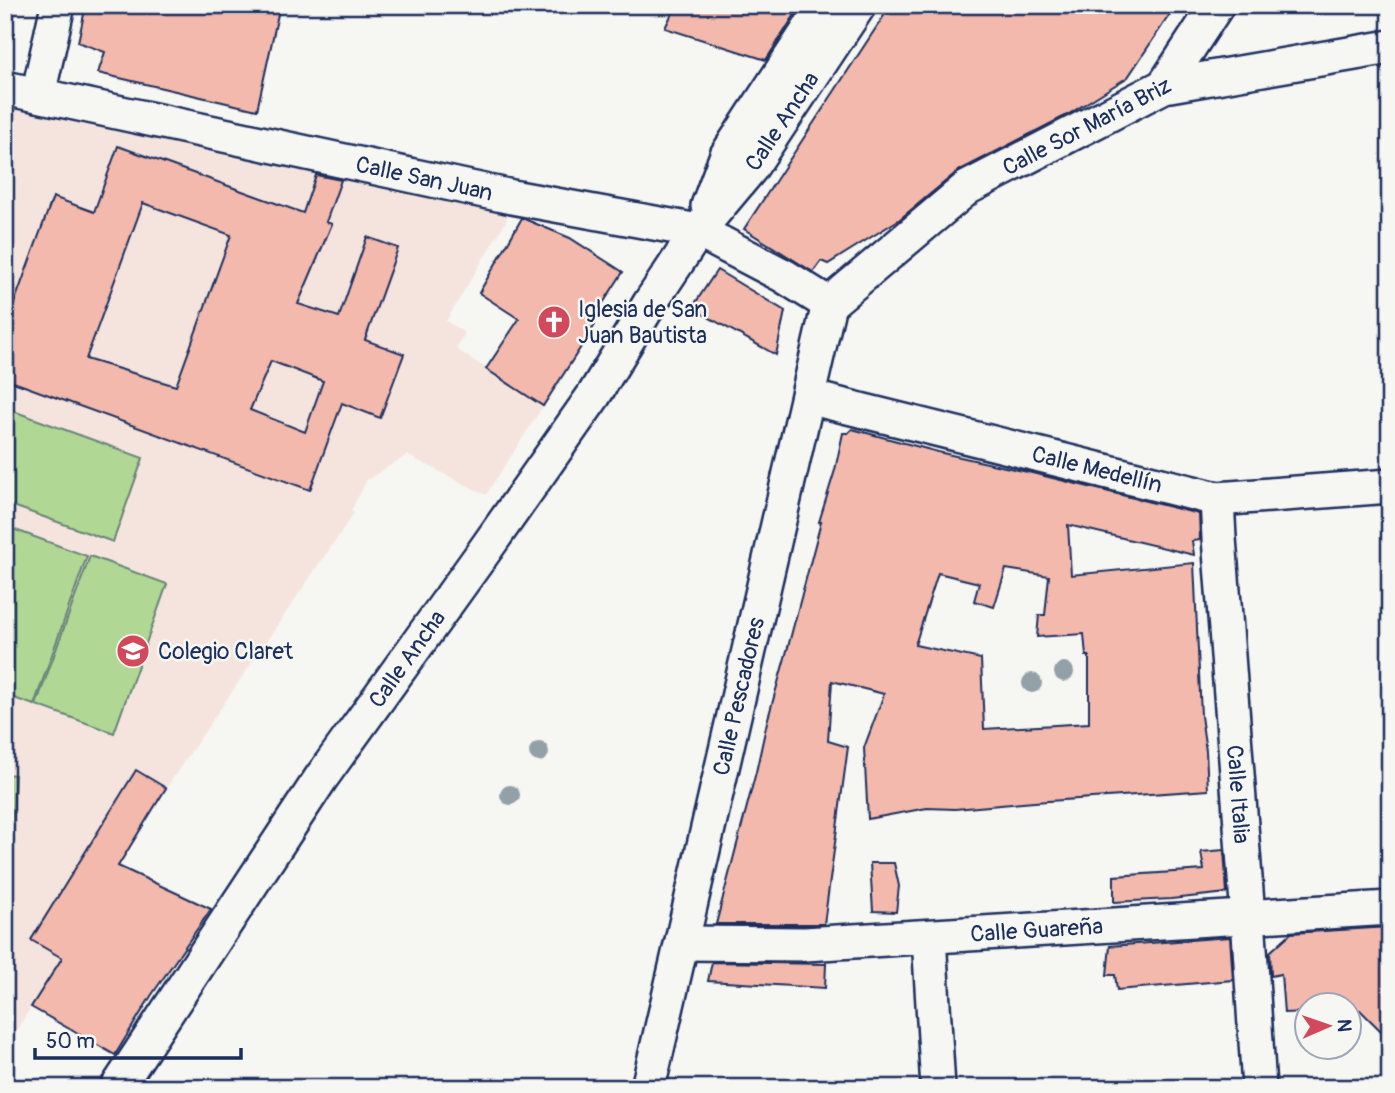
<svg xmlns="http://www.w3.org/2000/svg" width="1395" height="1093" font-family="Pangolin,sans-serif">
<style>
.built{fill:#f5e4dd}
.green{fill:#b0d793;stroke:#668378;stroke-width:2}
.building{fill:#f3b9ac;stroke:#1b2f5e;stroke-width:2;fill-rule:evenodd}
.lines{fill:none;stroke-linecap:round;stroke-linejoin:round}
.minor-casing{stroke:#1b2f5e;stroke-width:38}
.minor{stroke:#f6f6f2;stroke-width:33}
.tree{fill:#92a0a8}
.labels{text-anchor:middle;dominant-baseline:central;stroke-width:5;stroke-linejoin:round;paint-order:stroke}
.street-label{font-size:23px;fill:#1b2f5e;stroke:#f6f6f2}
.poi-label{font-size:23px;fill:#1b2f5e;stroke:#f6f6f2;text-anchor:start}
</style>
<rect width="100%" height="100%" fill="#f6f6f2"/>
<filter id="ink" filterUnits="userSpaceOnUse"><feTurbulence type="fractalNoise" baseFrequency=".0143" numOctaves="2"/><feDisplacementMap in="SourceGraphic" scale="14" xChannelSelector="R" yChannelSelector="G"/><feConvolveMatrix kernelMatrix="1 2 1 2 8 2 1 2 1" color-interpolation-filters="sRGB"/></filter>
<g filter="url(#ink)">
<polygon class="built" points="5,88 512,197 506,221 446,321 465,333 456,349 543,406 486,495 407,455 367,480 351,510 354,513 166,788 5,1049"/>
<g class="green">
<polygon points="5,408 143,458 113,542 5,503"/>
<polygon points="10,528 87,556 34,705 5,695 5,541"/>
<polygon points="90,556 167,584 114,733 36,705"/>
<polygon points="5,774 15,775 5,965"/>
</g>
<g class="building">
<polygon points="86,5 280,5 257,110 98,73 105,52 78,42"/>
<polygon points="676,5 801,5 766,60 665,28"/>
<polygon points="891,5 1176,5 1128,77 1069,114 958,171 900,219 828,264 821,261 813,272 744,229"/>
<path d="M118 146 303 213 316 175 341 180 326 222 332 224 298 304 339 317 367 237 398 248 365 340 404 354 380 418 342 403 310 490 5 379V328L53 197 94 212ZM143 203 231 235 176 386 86 359ZM271 361 323 381 305 432 250 410Z"/>
<polygon points="522,218 570,238 623,272 591,322 595,325 543,406 486,369 519,319 479,293"/>
<polygon points="717,270 785,311 776,355 692,308"/>
<path d="M852 429 938 452 1032 473 1199 514 1200 540 1192 541 1194 555 1068 525 1071 575 1194 563 1201 716 1206 751 1208 790 1034 802 955 809 927 808 868 819 864 748 884 694 832 681 828 741 848 747 824 924H716L756 772 767 722 788 647 821 522H819L835 470 843 433H848ZM1006 569 1049 576 1045 615H1039L1037 637 1084 634 1086 656H1089V723L984 729 981 659 915 645 938 573 979 583 974 601 994 607Z"/>
<polygon points="136,770 166,788 118,866 211,909 151,996 115,1055 31,1007 62,958 31,940"/>
<polygon points="1224,850 1227,893 1171,899 1114,902 1114,876 1204,870 1201,852"/>
<polygon points="870,863 894,863 899,886 896,912 873,911"/>
<polygon points="1390,927 1390,1040 1360,1010 1349,1010 1349,1005 1307,1005 1307,1012 1284,1013 1281,974 1271,976 1270,952 1291,933"/>
<polygon points="1230,937 1233,980 1117,990 1115,975 1107,975 1110,946"/>
<polygon points="712,962 826,964 825,988 708,981"/>
</g>
<g class="lines">
<defs>
<g id="minor">
<polyline points="1164,86 1217,5"/>
<path id="s1" d="M5 88 512 197 698 231 784 276 829 304"/>
<polyline points="38,95 58,5"/>
<polyline points="708,206 727,155 825,5"/>
<path id="s2" d="M829 304 967 188 1164 86 1390 47"/>
<path id="s3" d="M808 397 1217 499 1390 486"/>
<path id="s4" d="M1217 499 1219 538 1248 917 1259 1088"/>
<polyline points="929,937 938,1088"/>
<path id="s5" d="M682 943 805 944 1390 908"/>
<path id="s6" d="M117 1088 321 778 485 550 594 395 650 303 698 231 750 169 859 5"/>
<path id="s7" d="M648 1088 829 304"/>
</g>
</defs>
<use href="#minor" class="minor-casing"/>
<use href="#minor" class="minor"/>
</g>
<g class="tree">
<circle cx="1064" cy="672" r="10"/>
<circle cx="1032" cy="683" r="10"/>
<circle cx="539" cy="752" r="10"/>
<circle cx="510" cy="795" r="10"/>
</g>
</g>
<defs>
<symbol id="church-disc" viewBox="-11 -11 22 22"><circle r="9.5" fill="#d1495b" stroke="#f6f6f2"/><path d="M-1.2-6h2.4v3.5h3.3v2.4h-3.3V6h-2.4V-.1h-3.3v-2.4h3.3Z" fill="#fff"/></symbol>
<symbol id="school-disc" viewBox="-11 -11 22 22"><circle r="9.5" fill="#d1495b" stroke="#f6f6f2"/><path d="M0-5L7-2L0 1L-7-2ZM-4 1L0 2.5L4 1V4Q0 6-4 4Z" fill="#fff"/></symbol>
</defs>
<g fill-rule="evenodd">
<use href="#church-disc" x="535" y="303" width="38" height="38"/>
<use href="#school-disc" x="114" y="632" width="38" height="38"/>
</g>
<g class="labels">
<g class="street-label">
<text stroke="none"><textPath href="#s6" startOffset="1174">Calle Ancha</textPath></text>
<text stroke="none"><textPath href="#s2" startOffset="315">Calle Sor María Briz</textPath></text>
<text stroke="none"><textPath href="#s1" startOffset="429">Calle San Juan</textPath></text>
<text stroke="none"><textPath href="#s3" startOffset="298">Calle Medellín</textPath></text>
<text stroke="none"><textPath href="#s6" startOffset="518">Calle Ancha</textPath></text>
<text stroke="none"><textPath href="#s7" startOffset="402">Calle Pescadores</textPath></text>
<text stroke="none"><textPath href="#s4" startOffset="296">Calle Italia</textPath></text>
<text stroke="none"><textPath href="#s5" startOffset="355">Calle Guareña</textPath></text>
</g>
<g class="poi-label">
<text x="578" y="309">Iglesia de San<tspan x="578" dy="26">Juan Bautista</tspan></text>
<text x="158" y="651">Colegio Claret</text>
</g>
</g>
<rect width="1395" height="1093" fill="none" stroke="#f6f6f2" stroke-width="28"/>
<rect x="14" y="14" width="1367" height="1065" fill="none" stroke="#1b2f5e" stroke-width="2.5" filter="url(#ink)"/>
<g transform="translate(1328 1026) rotate(88)"><circle r="33" fill="#f6f6f2" stroke="#9ea6b7" stroke-width="2"/>
<path d="M0-5L12 26L0 18L-12 26Z" fill="#d1495b"/>
<text y="-10" font-size="19" font-weight="bold" text-anchor="middle" fill="#1b2f5e">N</text>
</g>
<path d="M35 1048v10h206v-10" fill="none" stroke="#1b2f5e" stroke-width="3.5"/>
<text x="46" y="1048" font-size="21" fill="#1b2f5e" stroke="#f6f6f2" stroke-width="5" paint-order="stroke">50 m</text>
</svg>
